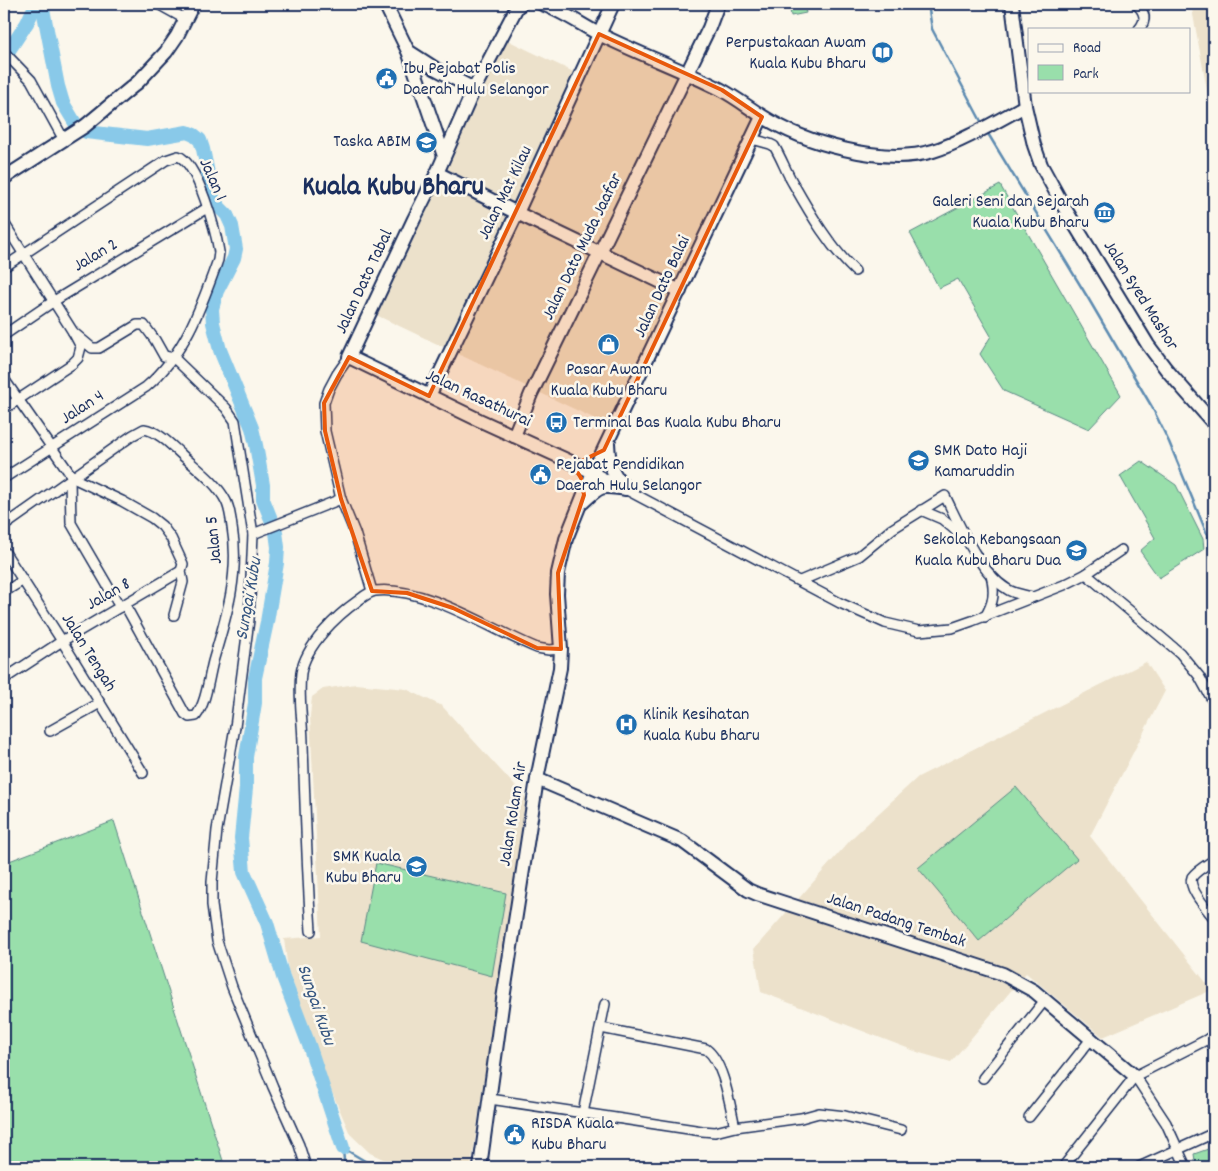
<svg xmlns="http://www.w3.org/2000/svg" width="1218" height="1171" font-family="Dekko,sans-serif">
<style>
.built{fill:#ece1cb}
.green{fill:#99dfab;stroke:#5a8784}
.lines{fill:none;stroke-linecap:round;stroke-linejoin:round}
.stream{stroke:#5d8bb1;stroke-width:2.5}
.river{stroke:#89c9e9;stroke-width:14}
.street-casing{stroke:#1b2f5e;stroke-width:12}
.secondary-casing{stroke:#1b2f5e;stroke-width:16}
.street{stroke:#fbf7ec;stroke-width:9}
.secondary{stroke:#fbf7ec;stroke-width:12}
.marked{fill:#e8590c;fill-opacity:0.2;stroke:#e8590c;stroke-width:4;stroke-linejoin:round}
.labels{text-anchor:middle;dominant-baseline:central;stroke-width:5;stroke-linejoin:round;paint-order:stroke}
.poi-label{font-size:18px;fill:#1b2f5e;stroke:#fbf7ec;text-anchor:start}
.street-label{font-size:18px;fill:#1b2f5e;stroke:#fbf7ec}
.water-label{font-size:19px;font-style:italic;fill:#365681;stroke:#fbf7ec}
.town-label{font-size:28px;font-weight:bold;fill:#1b2f5e;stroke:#fbf7ec}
</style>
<rect width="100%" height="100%" fill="#fbf7ec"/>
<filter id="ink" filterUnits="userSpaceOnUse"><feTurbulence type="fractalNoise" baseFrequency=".02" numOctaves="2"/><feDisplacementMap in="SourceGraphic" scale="10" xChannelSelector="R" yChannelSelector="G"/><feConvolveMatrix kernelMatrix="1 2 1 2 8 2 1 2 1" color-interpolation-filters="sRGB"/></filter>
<g filter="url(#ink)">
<g class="built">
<polygon points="1191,4 1214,4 1214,127"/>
<polygon points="505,39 584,77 601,40 690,80 738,105 757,118 610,426 374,314 479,91"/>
<polygon points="1146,662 1165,691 1090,836 1212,990 1103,1037 1026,973 951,1062 920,1053 761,992 754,949 854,836 918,777"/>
<polygon points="356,684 406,689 442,706 526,798 471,1167 400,1167 370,1153 350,1134 329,1085 288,970 284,939 321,936 310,716 312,697 323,689"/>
</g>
<g class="green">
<polygon points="789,4 804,4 806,13 791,16"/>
<polygon points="1000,185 1121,395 1089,429 1004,391 980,354 991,336 958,279 939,288 910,233"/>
<polygon points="1141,461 1176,485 1203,539 1204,549 1159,578 1140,551 1155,538 1120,476"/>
<polygon points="1016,787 1077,859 979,941 918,868"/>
<polygon points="114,821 225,1167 4,1167 4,863"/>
<polygon points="376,863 506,893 492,976 361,941"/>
<polygon points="1214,1147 1214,1167 1196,1167 1194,1154"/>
</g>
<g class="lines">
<g class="stream">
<polyline points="928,4 932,29 983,125"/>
<polyline points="987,132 1088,298 1152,407 1169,442 1207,534 1214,568"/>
<polyline points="343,1148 375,1167"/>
<polyline points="343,1148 344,1161 347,1167"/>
</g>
<g class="river">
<polyline points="42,4 58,86 63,103 75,123"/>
<polyline points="4,58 27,23 36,4"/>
<polyline points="86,132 147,139 187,132 194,135 200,140 203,149 213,198 219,207 227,215 232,226 236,249 234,258 217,291 212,309 213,323 220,350 252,428 256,445 263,485 263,499 276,532 278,547 277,563 267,622 255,678 255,703 246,757 246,788 241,838 244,872 267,923 283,977 309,1045 343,1148"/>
</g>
<defs>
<g id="street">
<polyline points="158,4 185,19"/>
<path d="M1136 4C1145 12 1147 20 1139 29"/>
<polyline points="4,52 31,80 64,140"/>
<path d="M752 139 770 144 774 146C782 159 786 172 794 185 811 215 830 247 855 271"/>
<polyline points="4,223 73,332 81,347 78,358 72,364 4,409"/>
<path d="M4 267 166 160 178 156C198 163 216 232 219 252L218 260C201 307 185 354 146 387L4 478"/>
<polyline points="73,332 92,348 99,348 137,325 144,325 155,340 164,356 174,358 226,408 235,421 253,534 249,620 235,727 217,830 212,882 212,905 217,941 232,987 273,1087 299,1145 306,1167"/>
<polyline points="4,335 54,301 207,208"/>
<polyline points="349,357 337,374 329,389 324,403 325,431 341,499 355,533 372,591"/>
<polyline points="4,379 73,478 122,501 152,518 162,526 171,538 183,564 181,571 183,582 174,615"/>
<polyline points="593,472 840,603 885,623 919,631 952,628 972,621 1064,585 1086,574 1121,550"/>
<polyline points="70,480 71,523 120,607"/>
<polyline points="921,510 942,519 961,535"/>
<path d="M4 526 133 435 144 429C158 431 171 445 181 454 196 468 217 483 226 501 230 509 231 518 232 527 240 572 227 615 214 658 209 674 207 702 196 716L189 717 185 714 125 605"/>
<polyline points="253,534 341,499"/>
<polyline points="4,551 62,641 143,773"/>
<polyline points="1086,574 1180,653 1199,676 1214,703"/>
<path d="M800 581 859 556 892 529 945 496C959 524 979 572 1007 589 1014 594 1024 595 1032 597"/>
<polyline points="4,592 22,581"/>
<path d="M985 617C994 602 995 592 991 575"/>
<polyline points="4,679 62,641 181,571"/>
<polyline points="50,731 100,703"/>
<path d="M1214 860C1208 864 1196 871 1192 877 1187 888 1208 910 1214 918"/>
<path d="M311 931C307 869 305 807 303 745 303 722 298 697 301 673 306 645 336 616 359 600 363 597 369 592 375 591 424 585 492 630 537 648L549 650 561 649"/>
<path d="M601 1028 706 1049C724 1062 730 1106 735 1127"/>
<polyline points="1209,1038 1214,1050"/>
<polyline points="1135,1076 1166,1123 1186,1167"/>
<polyline points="983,1078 1045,1000"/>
<polyline points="490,1099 702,1131 715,1132 735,1127 801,1118 819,1113 845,1116 901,1130"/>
<polyline points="583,1113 605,1004"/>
<polyline points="1029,1117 1091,1039"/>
<polyline points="1063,1167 1135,1076 1214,1036"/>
<polyline points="1139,1167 1214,1133"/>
</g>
<g id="secondary">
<polyline points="385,4 408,51 444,156"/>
<polyline points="521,4 517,7 474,89 437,173 414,219 349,357 479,420 593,472"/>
<path d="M542 4C562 11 580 24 599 34 639 54 681 69 720 89 735 97 748 107 762 116 804 143 883 166 933 151 962 142 997 121 1025 106"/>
<polyline points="1012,4 1025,106 1034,145 1041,165 1064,207 1148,345 1166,369 1214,424"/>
<polyline points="408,51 436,69 474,89"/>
<polyline points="437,173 517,213 680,291"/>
<polyline points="4,178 85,126 138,82 166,52 177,36 193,4"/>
<polyline points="429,396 517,213 613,4"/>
<polyline points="514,436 531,394 709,28 718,4"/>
<path d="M608 443C609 464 611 473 626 489"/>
<path d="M582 503C601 485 600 485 626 489"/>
<polyline points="537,779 682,841 748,890 757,894 1003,974 1034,991 1135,1076"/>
<polyline points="480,1167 503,999 537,779 560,668 561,649 557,594 558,573 566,539 593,472 762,117"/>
</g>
</defs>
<use href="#street" class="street-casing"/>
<use href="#secondary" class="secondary-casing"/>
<use href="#street" class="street"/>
<use href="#secondary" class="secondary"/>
</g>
</g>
<path class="marked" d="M599 34 722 90 762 117 604 450 573 465 581 478 584 495 558 573 561 649 537 648 453 608 407 593 372 591 341 499 325 431 324 403 349 357 429 396Z"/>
<defs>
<symbol id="library-disc" viewBox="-11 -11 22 22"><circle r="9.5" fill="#1f6fb2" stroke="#fbf7ec"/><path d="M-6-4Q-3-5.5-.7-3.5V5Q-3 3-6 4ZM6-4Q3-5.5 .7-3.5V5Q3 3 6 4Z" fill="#fff"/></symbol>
<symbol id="civic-disc" viewBox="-11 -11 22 22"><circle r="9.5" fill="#1f6fb2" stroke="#fbf7ec"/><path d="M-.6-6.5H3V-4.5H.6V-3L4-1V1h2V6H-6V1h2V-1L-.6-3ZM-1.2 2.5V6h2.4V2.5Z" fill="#fff"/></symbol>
<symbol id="school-disc" viewBox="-11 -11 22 22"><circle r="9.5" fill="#1f6fb2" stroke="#fbf7ec"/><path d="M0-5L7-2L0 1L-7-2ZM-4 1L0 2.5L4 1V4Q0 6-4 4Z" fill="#fff"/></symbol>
<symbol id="museum-disc" viewBox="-11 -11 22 22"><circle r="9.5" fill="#1f6fb2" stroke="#fbf7ec"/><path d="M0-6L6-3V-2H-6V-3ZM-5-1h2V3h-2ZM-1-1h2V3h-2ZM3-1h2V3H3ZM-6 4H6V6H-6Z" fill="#fff"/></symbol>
<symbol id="shop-disc" viewBox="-11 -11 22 22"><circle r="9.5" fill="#1f6fb2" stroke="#fbf7ec"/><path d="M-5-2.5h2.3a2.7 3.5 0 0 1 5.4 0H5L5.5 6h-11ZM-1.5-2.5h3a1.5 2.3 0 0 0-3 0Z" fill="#fff"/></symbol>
<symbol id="bus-disc" viewBox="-11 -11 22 22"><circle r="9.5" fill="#1f6fb2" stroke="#fbf7ec"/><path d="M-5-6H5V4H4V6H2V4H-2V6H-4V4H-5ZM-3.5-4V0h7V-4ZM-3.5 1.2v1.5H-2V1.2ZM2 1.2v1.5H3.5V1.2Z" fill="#fff"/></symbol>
<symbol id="hospital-disc" viewBox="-11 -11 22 22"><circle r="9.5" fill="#1f6fb2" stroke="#fbf7ec"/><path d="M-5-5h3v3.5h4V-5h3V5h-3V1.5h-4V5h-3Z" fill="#fff"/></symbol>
</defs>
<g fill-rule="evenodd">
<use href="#library-disc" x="870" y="40" width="25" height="25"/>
<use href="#civic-disc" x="374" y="66" width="25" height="25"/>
<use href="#school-disc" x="414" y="130" width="25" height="25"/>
<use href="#museum-disc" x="1092" y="200" width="25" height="25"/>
<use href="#shop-disc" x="596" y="332" width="25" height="25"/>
<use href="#bus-disc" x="544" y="410" width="25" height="25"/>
<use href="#school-disc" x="906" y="448" width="25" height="25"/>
<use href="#civic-disc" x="528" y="462" width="25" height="25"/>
<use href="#school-disc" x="1064" y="538" width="25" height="25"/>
<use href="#hospital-disc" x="614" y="712" width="25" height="25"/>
<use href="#school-disc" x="404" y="854" width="25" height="25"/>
<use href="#civic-disc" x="502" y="1122" width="25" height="25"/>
</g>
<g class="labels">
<g class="poi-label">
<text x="866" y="43" text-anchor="end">Perpustakaan Awam<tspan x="866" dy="21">Kuala Kubu Bharu</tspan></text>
<text x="403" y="69">Ibu Pejabat Polis<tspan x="403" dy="21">Daerah Hulu Selangor</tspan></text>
<text x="411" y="142" text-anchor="end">Taska ABIM</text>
<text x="1089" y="202" text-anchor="end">Galeri Seni dan Sejarah<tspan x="1089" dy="21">Kuala Kubu Bharu</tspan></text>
<text x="609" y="370" text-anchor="middle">Pasar Awam<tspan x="609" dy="21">Kuala Kubu Bharu</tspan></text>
<text x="573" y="423">Terminal Bas Kuala Kubu Bharu</text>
<text x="934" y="451">SMK Dato Haji<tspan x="934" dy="21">Kamaruddin</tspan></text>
<text x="556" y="465">Pejabat Pendidikan<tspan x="556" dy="21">Daerah Hulu Selangor</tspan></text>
<text x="1061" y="540" text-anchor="end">Sekolah Kebangsaan<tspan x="1061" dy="21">Kuala Kubu Bharu Dua</tspan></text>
<text x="643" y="715">Klinik Kesihatan<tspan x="643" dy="21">Kuala Kubu Bharu</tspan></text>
<text x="401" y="857" text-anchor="end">SMK Kuala<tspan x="401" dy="21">Kubu Bharu</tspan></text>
<text x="531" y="1124">RISDA Kuala<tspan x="531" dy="21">Kubu Bharu</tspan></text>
</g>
<g class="street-label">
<text transform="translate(212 180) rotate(66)">Jalan 1</text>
<text transform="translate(506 193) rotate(-64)">Jalan Mat Kilau</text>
<text transform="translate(583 247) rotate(-64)">Jalan Dato Muda Jaafar</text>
<text transform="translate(96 256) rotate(-31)">Jalan 2</text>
<text transform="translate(365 282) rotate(-65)">Jalan Dato Tabal</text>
<text transform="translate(663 287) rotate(-65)">Jalan Dato Balai</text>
<text transform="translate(1140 296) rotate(58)">Jalan Syed Mashor</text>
<text transform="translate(478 399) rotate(25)">Jalan Rasathurai</text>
<text transform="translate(83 408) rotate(-33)">Jalan 4</text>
<text transform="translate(215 540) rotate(-96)">Jalan 5</text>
<text transform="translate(109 595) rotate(-30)">Jalan 8</text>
<text transform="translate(88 653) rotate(58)">Jalan Tengah</text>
<text transform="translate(514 814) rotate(-81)">Jalan Kolam Air</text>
<text transform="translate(896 921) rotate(18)">Jalan Padang Tembak</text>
</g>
<g class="water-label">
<text transform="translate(250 599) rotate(-80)">Sungai Kubu</text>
<text transform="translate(315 1005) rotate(71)">Sungai Kubu</text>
</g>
<g class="town-label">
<text x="393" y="189">Kuala Kubu Bharu</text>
</g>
</g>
<rect width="1218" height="1171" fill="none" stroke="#fbf7ec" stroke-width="20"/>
<rect x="10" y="10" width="1198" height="1151" fill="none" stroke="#1b2f5e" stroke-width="2" filter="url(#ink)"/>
<rect x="1028" y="28" width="162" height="65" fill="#fbf7ec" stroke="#a1a7b3"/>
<rect x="1038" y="44" width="25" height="8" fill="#fbf7ec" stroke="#a1a7b3"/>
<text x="1073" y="52" font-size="15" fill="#1b2f5e">Road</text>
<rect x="1038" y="65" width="25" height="15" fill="#99dfab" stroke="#a1a7b3"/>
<text x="1073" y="78" font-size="15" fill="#1b2f5e">Park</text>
</svg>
